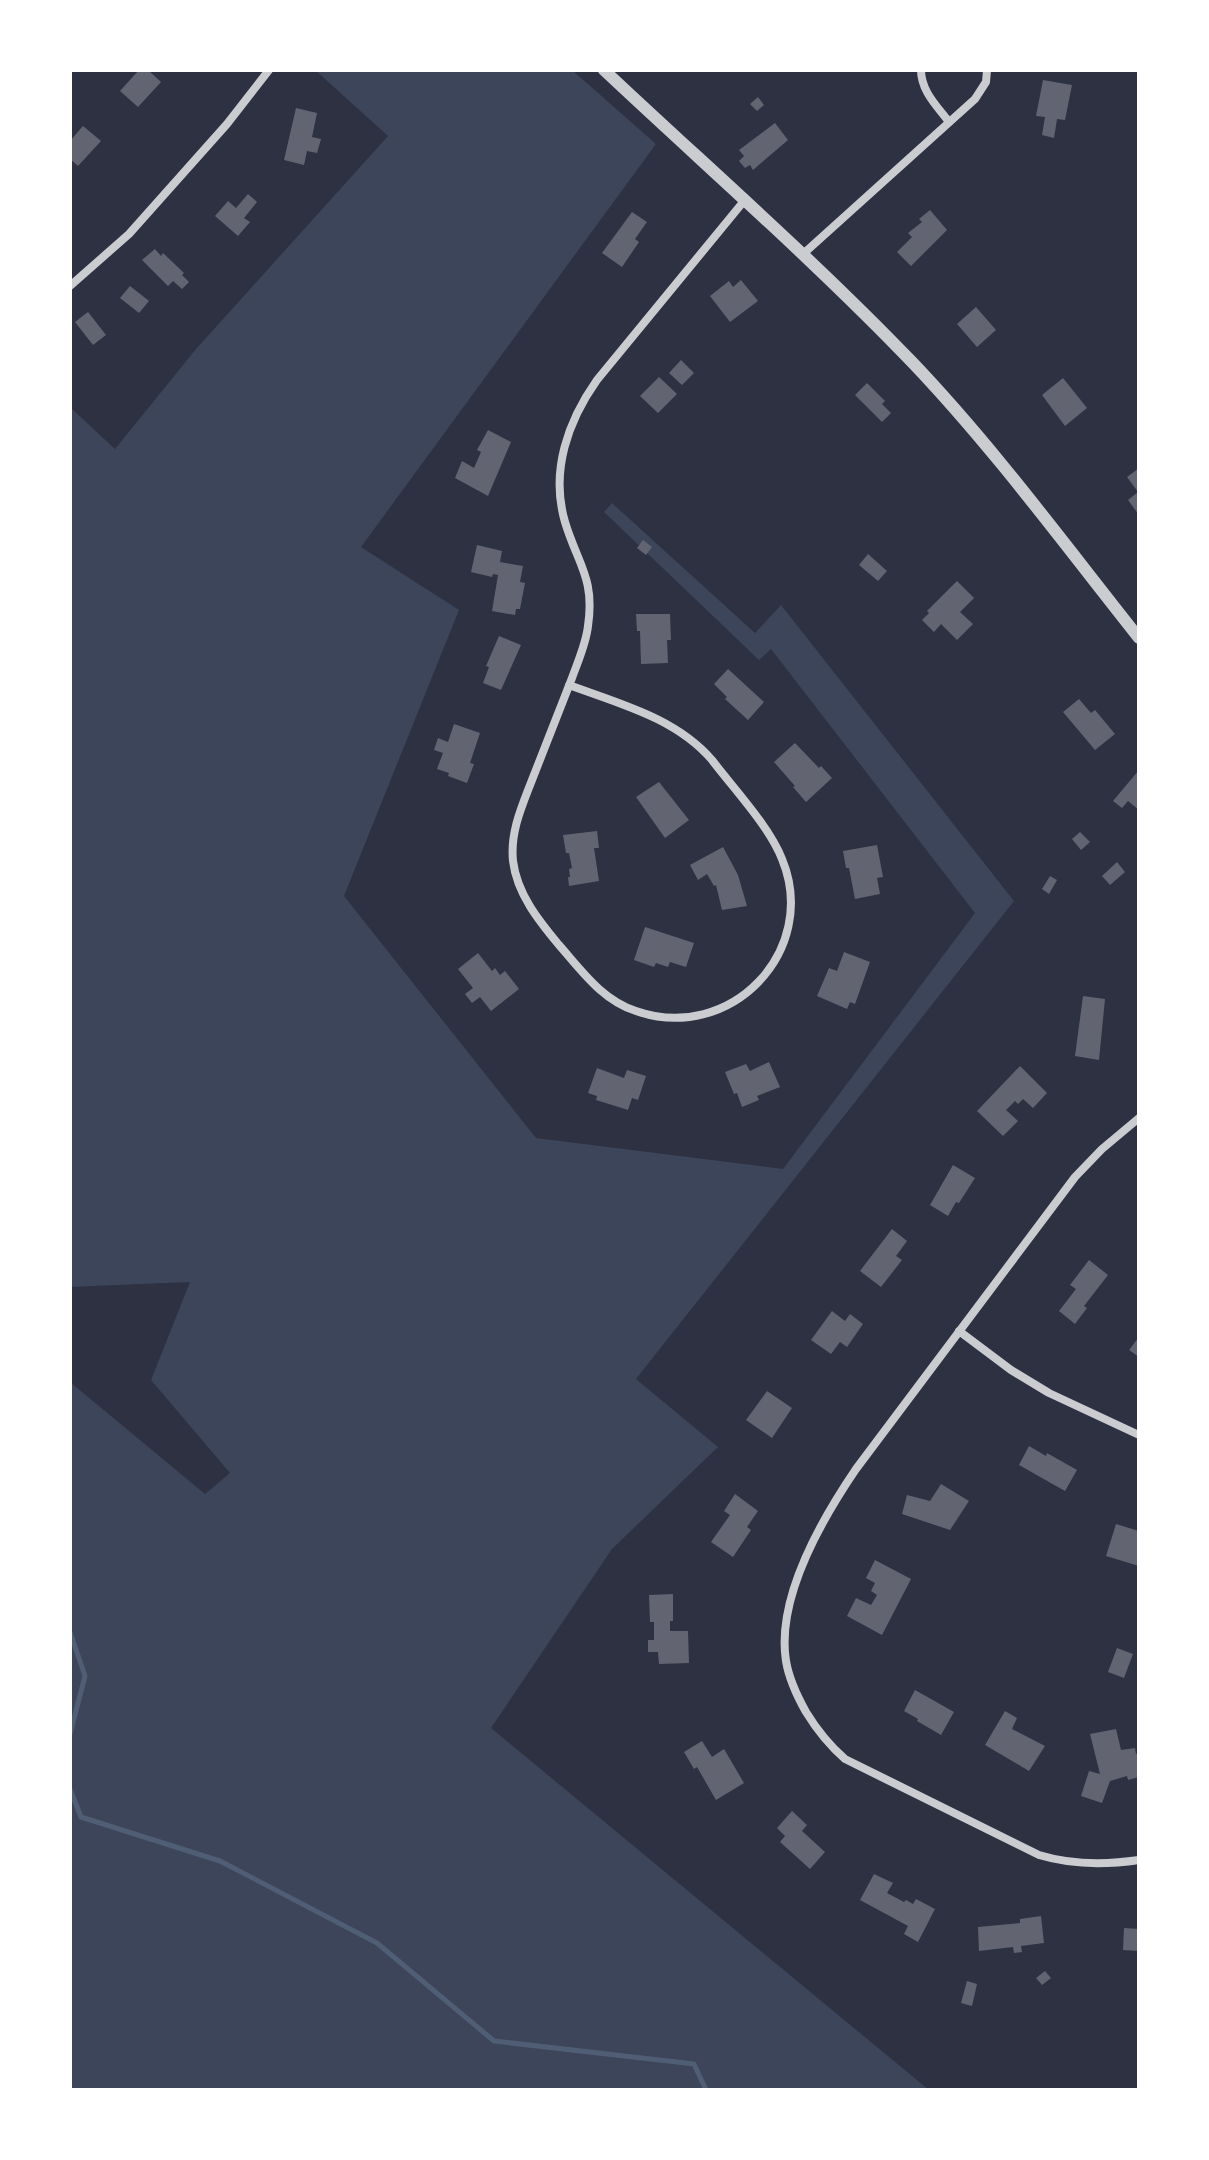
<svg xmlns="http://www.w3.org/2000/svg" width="1209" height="2160" font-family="'Nunito Sans',sans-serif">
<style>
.green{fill:#3c4559}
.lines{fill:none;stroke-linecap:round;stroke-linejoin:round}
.stream{stroke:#4f5d75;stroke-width:5}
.building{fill:#626471}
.minor{stroke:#caccd0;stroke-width:8}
.tertiary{stroke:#caccd0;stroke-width:12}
</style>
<rect width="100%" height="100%" fill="#2d3142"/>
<polygon class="green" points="315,70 572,70 656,144 361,547 459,610 344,896 536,1138 783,1169 975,913 771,649 759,660 604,512 612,503 755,633 781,605 1014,901 636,1379 718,1447 612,1549 491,1728 929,2090 70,2090 70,1382 205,1494 230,1473 151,1380 190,1282 70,1287 70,407 115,449 196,349 388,136"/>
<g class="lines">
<g class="stream">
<polyline points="70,1632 85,1676 70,1734"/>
<polyline points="70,1789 81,1817 220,1861 377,1943 494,2041 694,2064 706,2090"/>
</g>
</g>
<g class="building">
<polygon points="139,70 148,70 161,82 138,107 120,91"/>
<polygon points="1043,80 1072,85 1065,120 1057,119 1054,138 1042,135 1045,117 1036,116"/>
<polygon points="758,97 764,105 757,111 750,104"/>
<polygon points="296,108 317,113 312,137 321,139 317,153 307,151 304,165 284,160"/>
<polygon points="775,123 788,140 753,170 750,165 745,168 739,161 744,156 739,150"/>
<polygon points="83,126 101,141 78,166 70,159 70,141"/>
<polygon points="248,194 257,202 244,218 250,222 238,236 215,216 228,201 236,208"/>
<polygon points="930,210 947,230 911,266 897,252 912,237 908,233 922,222 919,219"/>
<polygon points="632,212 647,222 635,239 639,242 622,267 602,253"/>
<polygon points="155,249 161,256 163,253 184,273 182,275 189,282 182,289 173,281 168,286 142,260"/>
<polygon points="741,280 758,301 730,322 710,296 729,281 733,287"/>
<polygon points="130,286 149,301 139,313 120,298"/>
<polygon points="976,307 996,330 977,347 957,324"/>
<polygon points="88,312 106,335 93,345 75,322"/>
<polygon points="681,360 694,373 682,385 669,373"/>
<polygon points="659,377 677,394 658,413 640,396"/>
<polygon points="1063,378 1087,408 1065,426 1042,395"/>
<polygon points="867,383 885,401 882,404 891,413 882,422 855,395"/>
<polygon points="488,430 511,442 488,496 455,478 462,461 474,468 481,452 477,450"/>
<polygon points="1139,468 1139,515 1128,500 1138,492 1127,477"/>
<polygon points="643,540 652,547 646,555 637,548"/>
<polygon points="477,545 502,551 500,562 523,566 520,582 525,583 520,609 516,609 515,615 492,611 498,575 493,574 492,577 471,572"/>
<polygon points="868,554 887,571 878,581 859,565"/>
<polygon points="957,581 974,598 960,612 973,624 957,640 941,624 934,632 922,620 929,613 927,611"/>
<polygon points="636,614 670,614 671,640 667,640 668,663 641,664 640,631 637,631"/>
<polygon points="499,636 521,645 501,690 483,683 489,667 486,666"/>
<polygon points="728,669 764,702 748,720 725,699 727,697 714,684"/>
<polygon points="1079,699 1091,713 1095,710 1115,734 1095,750 1063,712"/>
<polygon points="454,724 480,733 470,763 474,764 467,783 448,776 449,773 437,769 443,753 434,750 438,738 448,742"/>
<polygon points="795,743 819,768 821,766 832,778 806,802 793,787 795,786 774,762"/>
<polygon points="1139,770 1139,810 1128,801 1122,808 1113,801"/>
<polygon points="659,782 689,820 665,838 636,797"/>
<polygon points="597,831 599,848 594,848 599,881 569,886 568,877 570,877 569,869 572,868 569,853 566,853 563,835"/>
<polygon points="1080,832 1090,842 1081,850 1072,839"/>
<polygon points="877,845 883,877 877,878 880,894 855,899 849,868 846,868 843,851"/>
<polygon points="723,847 738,875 747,906 722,910 716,885 714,886 707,874 698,880 690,865"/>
<polygon points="1117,862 1125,872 1110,885 1102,876"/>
<polygon points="1050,876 1057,880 1049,894 1042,889"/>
<polygon points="645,927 694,943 686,967 670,962 668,967 656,963 654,967 634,960"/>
<polygon points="844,952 870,962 855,1004 850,1002 847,1009 817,996 829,968 837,971"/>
<polygon points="478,953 492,971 495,968 500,975 505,971 519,989 491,1011 480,997 472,1003 465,994 473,988 458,969"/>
<polygon points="1083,996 1105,999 1099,1060 1075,1056"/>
<polygon points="769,1062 780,1087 757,1096 759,1100 742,1107 737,1093 734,1094 725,1072 746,1064 750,1071"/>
<polygon points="1020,1066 1047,1093 1033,1108 1023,1099 1018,1104 1015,1101 1006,1110 1018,1121 1003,1136 977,1111"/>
<polygon points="597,1068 624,1078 627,1070 646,1076 638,1100 632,1098 628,1110 596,1100 597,1096 588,1093"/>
<polygon points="953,1165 975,1178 959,1203 956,1202 948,1216 930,1205"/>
<polygon points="892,1229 907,1241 896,1256 902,1260 881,1287 860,1271"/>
<polygon points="1089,1260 1108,1275 1084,1306 1087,1308 1075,1324 1059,1311 1076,1289 1070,1285"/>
<polygon points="832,1311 845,1321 850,1314 863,1324 847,1347 840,1342 831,1354 811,1340"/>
<polygon points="1139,1337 1139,1357 1129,1350"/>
<polygon points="767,1391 792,1408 772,1438 746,1420"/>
<polygon points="1029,1446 1046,1456 1047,1453 1077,1470 1065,1491 1019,1465"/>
<polygon points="941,1484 969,1501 950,1530 902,1514 907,1495 930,1501"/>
<polygon points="735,1494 758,1511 747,1527 751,1530 733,1557 711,1542 730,1515 724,1511"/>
<polygon points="1116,1524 1139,1531 1139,1566 1106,1556"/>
<polygon points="875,1560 911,1579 882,1635 847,1616 856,1598 871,1605 877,1595 871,1591 875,1583 866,1578"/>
<polygon points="673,1594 673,1621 670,1621 670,1631 688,1631 689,1663 659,1664 658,1652 648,1652 648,1640 654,1640 654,1622 650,1622 649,1595"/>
<polygon points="1117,1648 1133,1654 1124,1678 1108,1672"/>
<polygon points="915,1690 954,1712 941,1735 917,1721 918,1719 904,1711"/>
<polygon points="1005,1711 1017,1718 1012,1729 1045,1746 1029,1771 985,1745"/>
<polygon points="1116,1729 1121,1750 1135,1748 1136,1754 1139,1753 1139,1777 1128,1780 1127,1776 1110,1781 1102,1803 1081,1796 1089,1771 1100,1774 1090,1734"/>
<polygon points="702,1741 712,1757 724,1749 744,1783 716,1800 697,1767 694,1769 684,1752"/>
<polygon points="792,1811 807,1825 802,1831 825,1852 810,1869 780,1842 785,1836 777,1828"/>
<polygon points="874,1874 893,1883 887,1893 904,1902 906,1900 913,1904 916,1899 935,1909 918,1942 904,1934 908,1926 860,1900"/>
<polygon points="1041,1916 1044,1943 1021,1946 1022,1952 1014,1953 1013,1947 979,1951 978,1927 1020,1923 1020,1919"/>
<polygon points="1124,1928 1139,1929 1139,1951 1123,1950"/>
<polygon points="1045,1971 1051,1978 1042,1985 1036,1978"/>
<polygon points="967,1981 977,1984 972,2006 961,2003"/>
</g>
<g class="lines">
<g class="minor">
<path d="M921 70C921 91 937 106 949 122"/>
<polyline points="802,255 975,99 986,82 987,70"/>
<polyline points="70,286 129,234 227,124 269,70"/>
<path d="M569 685C620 704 676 718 712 760 734 789 769 826 782 859 820 951 730 1044 636 1011 602 1000 582 971 559 945 539 921 517 894 513 861 510 832 522 806 532 780 545 746 559 712 572 678 578 661 586 644 588 626 595 578 578 565 565 522 550 471 568 421 597 380L744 201"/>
<path d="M1139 1118 1102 1149 1075 1177 856 1469C822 1519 776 1598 786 1661 789 1679 797 1696 806 1712 817 1730 829 1745 845 1759L1039 1855C1072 1865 1105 1865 1139 1860"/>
<polyline points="959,1331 1011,1370 1049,1393 1139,1435"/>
</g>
<path class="tertiary" d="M604 70C707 167 814 260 912 362 994 448 1065 545 1139 638"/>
</g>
<rect width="1209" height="2160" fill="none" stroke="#ffffff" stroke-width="144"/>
</svg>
